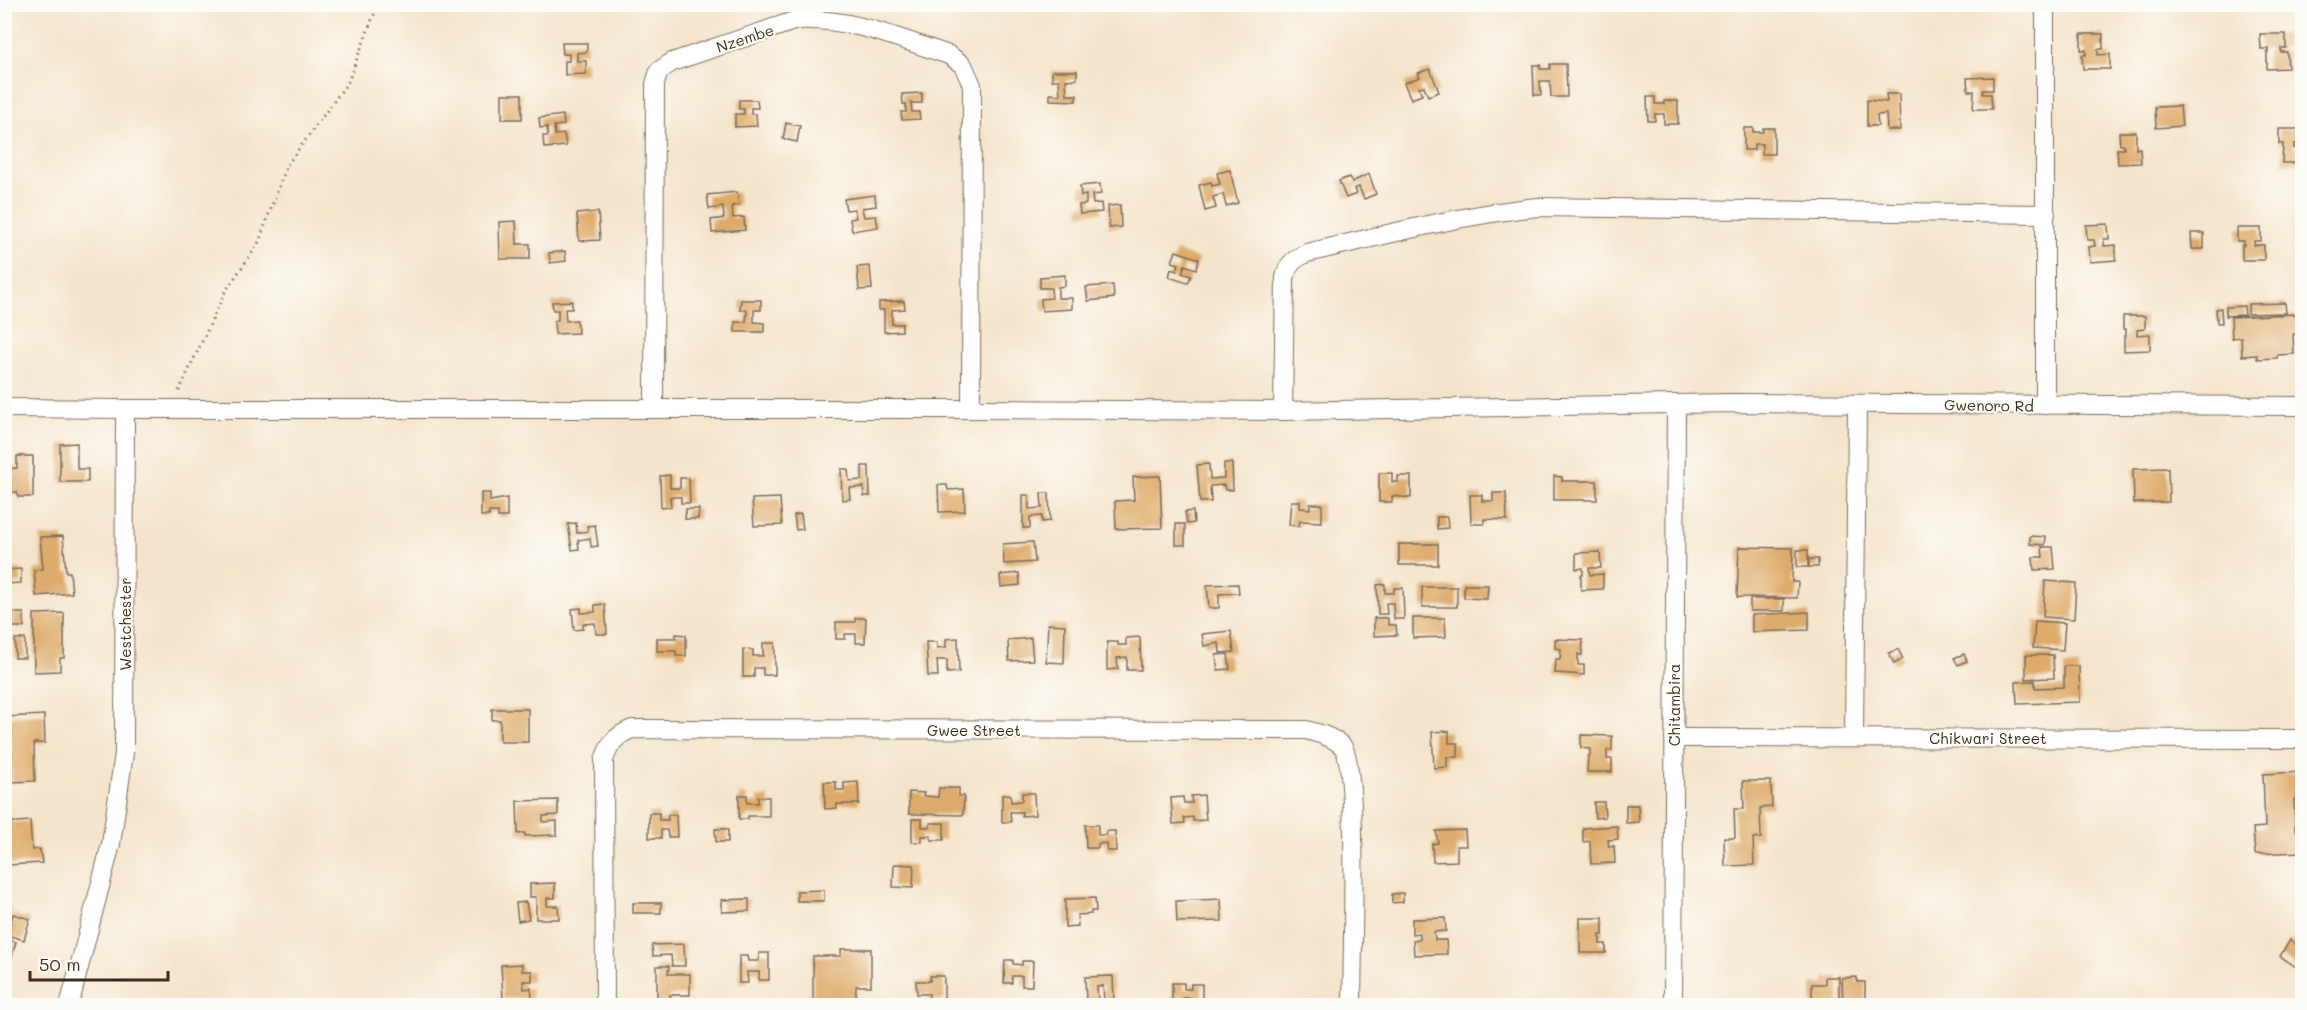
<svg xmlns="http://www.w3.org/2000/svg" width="2307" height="1010" font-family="Mali,sans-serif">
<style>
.building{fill:#deab6b}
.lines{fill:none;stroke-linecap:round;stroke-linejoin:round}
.minor-casing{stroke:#7c6b5b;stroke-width:20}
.path{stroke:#7c6b5b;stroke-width:3;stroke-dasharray:1.5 4.5;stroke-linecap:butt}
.minor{stroke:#fff;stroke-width:18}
.labels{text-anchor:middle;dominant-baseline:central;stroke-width:4.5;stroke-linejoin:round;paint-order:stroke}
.street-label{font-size:15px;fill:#3b2a1e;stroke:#fdfcf7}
</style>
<rect width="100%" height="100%" fill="#fdfcf7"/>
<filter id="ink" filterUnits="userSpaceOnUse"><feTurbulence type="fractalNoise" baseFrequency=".0167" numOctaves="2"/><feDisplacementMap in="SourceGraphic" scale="12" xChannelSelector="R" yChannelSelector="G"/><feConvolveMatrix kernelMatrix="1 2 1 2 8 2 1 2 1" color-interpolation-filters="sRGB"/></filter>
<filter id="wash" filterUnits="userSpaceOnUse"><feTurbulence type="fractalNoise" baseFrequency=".008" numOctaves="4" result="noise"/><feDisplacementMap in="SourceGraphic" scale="24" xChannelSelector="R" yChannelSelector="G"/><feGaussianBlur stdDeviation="1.35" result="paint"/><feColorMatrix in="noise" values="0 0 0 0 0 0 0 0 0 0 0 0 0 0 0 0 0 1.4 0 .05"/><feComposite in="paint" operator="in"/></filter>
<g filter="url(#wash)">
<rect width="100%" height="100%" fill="#f4e4cb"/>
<g id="blocks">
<g class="building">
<polygon points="2081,34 2103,34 2103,49 2098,49 2098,55 2110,54 2110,69 2083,69 2082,55 2086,55 2086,50 2081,50"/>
<polygon points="2260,34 2286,34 2286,48 2281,48 2281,52 2287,52 2288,68 2267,69 2267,52 2269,52 2269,49 2261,49"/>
<polygon points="562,43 587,43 587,52 577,53 577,61 586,61 586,74 565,75 565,61 569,61 569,54 563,54"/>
<polygon points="1550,64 1566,64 1567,97 1551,97 1550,81 1540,81 1541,95 1534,95 1533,65 1540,65 1540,69 1550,69"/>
<polygon points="1430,69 1439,92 1428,96 1424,86 1419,87 1422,95 1411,99 1404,83 1420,77 1418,73"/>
<polygon points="1052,71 1077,71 1077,79 1066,80 1067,95 1077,95 1076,101 1050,100 1050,94 1060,95 1059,80 1052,80"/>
<polygon points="1993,77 1993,90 1983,90 1983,94 1991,94 1992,109 1973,109 1974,91 1968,91 1967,78"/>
<polygon points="922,93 922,103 911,103 912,112 919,112 920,119 902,120 901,112 906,112 906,104 903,104 902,94"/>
<rect x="502" y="94" width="20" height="25"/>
<polygon points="1886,94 1899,94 1900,130 1887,130 1886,114 1877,115 1878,126 1867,126 1867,100 1887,102"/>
<polygon points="1647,97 1655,97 1655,104 1664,104 1664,101 1678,101 1678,124 1664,124 1664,114 1655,114 1655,121 1648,121"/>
<polygon points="739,100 757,100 758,108 751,108 751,114 756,114 757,126 735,127 735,114 744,114 744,109 739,109"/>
<polygon points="2180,106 2182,126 2156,128 2155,107"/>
<polygon points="563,115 564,125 554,126 555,135 564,134 566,146 544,148 543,136 548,136 547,127 540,128 539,118"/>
<polygon points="786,123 800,126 797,142 783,139"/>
<polygon points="1744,128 1753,128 1753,132 1763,132 1763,128 1774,128 1774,154 1762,154 1762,144 1754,144 1754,150 1744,150"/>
<polygon points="2279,129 2300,129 2300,144 2294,144 2294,148 2298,148 2298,163 2282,163 2283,144 2279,144"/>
<polygon points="2119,132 2136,132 2136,149 2140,148 2141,163 2118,164 2117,149 2124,149 2124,145 2120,145"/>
<polygon points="1230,170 1238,203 1226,206 1223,194 1213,197 1216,208 1205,211 1199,185 1211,182 1212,186 1220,184 1217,173"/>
<polygon points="1369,174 1376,194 1364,199 1359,187 1354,189 1356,194 1346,198 1339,181 1349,177 1352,182"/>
<polygon points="1100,184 1101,194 1092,195 1093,204 1101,203 1102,212 1080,214 1079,205 1086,204 1086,195 1081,196 1080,186"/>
<polygon points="737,192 739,205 732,206 733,218 744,217 745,230 712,233 711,220 724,218 723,207 709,209 707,195"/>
<polygon points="875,195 876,206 862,208 864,217 876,216 878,227 852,231 850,219 856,218 854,209 846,210 844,199"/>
<polygon points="1120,205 1121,227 1109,228 1108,206"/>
<polygon points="598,212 600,240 579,241 577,214"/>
<polygon points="516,221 517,244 530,244 530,259 500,259 499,222"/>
<polygon points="2108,224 2109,239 2104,239 2104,246 2116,245 2116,260 2090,262 2089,247 2095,246 2094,240 2087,240 2086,225"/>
<polygon points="2237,228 2261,228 2261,241 2254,241 2254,245 2264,245 2264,260 2242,260 2242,245 2244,245 2244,241 2237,241"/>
<polygon points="2191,233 2204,233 2204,249 2192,249"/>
<polygon points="565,251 566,261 550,263 549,253"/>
<polygon points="1176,251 1199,259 1196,269 1185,265 1182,273 1191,276 1188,283 1169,277 1171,269 1177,271 1179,264 1172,262"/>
<polygon points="870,266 872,289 859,290 857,267"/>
<polygon points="1065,275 1065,286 1058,287 1058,298 1072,298 1072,309 1042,311 1041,299 1052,298 1051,288 1040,288 1040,277"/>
<polygon points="1113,285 1114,298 1088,301 1086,287"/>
<polygon points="741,300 761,300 761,310 754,310 754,322 764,323 764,332 735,332 735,322 746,322 747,310 740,310"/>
<polygon points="572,301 572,309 565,309 566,321 577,320 578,333 555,334 554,321 558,320 558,310 553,310 552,302"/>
<polygon points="904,301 905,309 892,310 892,324 902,324 902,331 884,332 884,310 879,310 879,302"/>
<polygon points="2285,303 2286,313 2248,314 2248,304"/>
<polygon points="2244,306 2245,315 2226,316 2226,307"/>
<polygon points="2221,308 2222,323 2217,323 2216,309"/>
<polygon points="2296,314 2297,334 2293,334 2294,354 2277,355 2277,358 2257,359 2257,355 2242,356 2241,337 2232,338 2231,317"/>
<polygon points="2123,316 2145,316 2145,329 2137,330 2137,335 2150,334 2150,350 2124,351 2124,336 2126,336 2126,329 2123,329"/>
<polygon points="77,443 77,469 88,469 88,482 60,482 60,444"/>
<polygon points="17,456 33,456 33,497 18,497 17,492 4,492 4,469 17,468"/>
<polygon points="1224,463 1232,463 1233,490 1225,490 1224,485 1210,486 1211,502 1200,502 1197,465 1209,464 1210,479 1224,478"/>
<polygon points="862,466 869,466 870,496 864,496 864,487 849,488 850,499 842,500 841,469 848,469 849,481 862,480"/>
<polygon points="2168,468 2169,502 2134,503 2133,469"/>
<polygon points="1379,473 1392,473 1392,482 1398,482 1398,476 1411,476 1411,498 1392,496 1392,502 1379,502"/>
<polygon points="670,475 670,488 680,488 680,478 689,478 690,503 681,503 681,497 670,497 671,507 661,508 660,476"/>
<polygon points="1160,476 1162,528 1116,529 1115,501 1134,500 1133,477"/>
<polygon points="1554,476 1562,477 1562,481 1597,481 1597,500 1554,500"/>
<polygon points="938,485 947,485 948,490 964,489 965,511 939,512"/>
<polygon points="481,493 490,493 490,501 507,498 507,517 498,517 498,512 489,512 489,516 481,516"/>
<polygon points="1041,493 1049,493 1050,521 1042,522 1042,516 1030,517 1030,528 1023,528 1023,495 1029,495 1029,509 1042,508"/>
<polygon points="1493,493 1506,493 1507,520 1484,519 1484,524 1471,524 1470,495 1482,495 1482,501 1493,501"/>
<polygon points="780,498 782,525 754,526 752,499"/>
<polygon points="1291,501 1300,501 1300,508 1310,509 1310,504 1322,504 1322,522 1300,521 1299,526 1289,525"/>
<polygon points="686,509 699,509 698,519 685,519"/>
<polygon points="1193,511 1194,523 1187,524 1185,512"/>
<polygon points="801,514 803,529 796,530 794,515"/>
<polygon points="1437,517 1447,517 1448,528 1437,529"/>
<polygon points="576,523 577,533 588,531 587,526 595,525 598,546 591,547 590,538 578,540 579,549 572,550 568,524"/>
<rect x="1176" y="524" width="9" height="21"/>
<polygon points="63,536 66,572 70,572 72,593 36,596 34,570 43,569 40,537"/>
<polygon points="2030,536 2046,537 2045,545 2030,544"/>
<polygon points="1033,542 1035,562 1004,564 1003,544"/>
<rect x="1399" y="544" width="39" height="21"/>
<polygon points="2300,544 2302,544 2302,566 2299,565"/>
<polygon points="1739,547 1793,548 1792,582 1798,582 1797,598 1737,597"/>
<polygon points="2042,547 2053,547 2055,569 2034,570 2033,557 2043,557"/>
<rect x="1797" y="550" width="11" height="17"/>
<polygon points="1600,552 1601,568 1589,568 1590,575 1603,574 1603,589 1581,590 1581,575 1583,575 1583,568 1576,569 1576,553"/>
<rect x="1809" y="559" width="9" height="8"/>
<polygon points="21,569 21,583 4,584 4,570"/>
<polygon points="1019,573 1020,585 1001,587 1000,575"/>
<polygon points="2045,581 2076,583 2074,619 2043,617"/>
<polygon points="1238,584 1239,593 1219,594 1219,608 1209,608 1207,585"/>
<polygon points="1385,584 1385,593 1394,593 1394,588 1403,588 1404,619 1394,619 1393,603 1386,603 1387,614 1378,614 1377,585"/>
<polygon points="1464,585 1488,585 1487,599 1464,598"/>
<rect x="1422" y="587" width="35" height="20"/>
<rect x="1750" y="599" width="34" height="12"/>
<polygon points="605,604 607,634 596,634 595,623 583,624 583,629 574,630 572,609 581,608 581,613 595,612 595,605"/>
<polygon points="1809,612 1809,630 1752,632 1752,615"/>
<rect x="13" y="613" width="11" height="14"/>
<polygon points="64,613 64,658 60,658 60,671 34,672 34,614"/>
<polygon points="855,618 866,618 865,643 856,643 856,634 845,634 845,639 836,639 836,622 855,622"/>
<polygon points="1374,618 1388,618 1388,625 1396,625 1397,635 1374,636"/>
<polygon points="1413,618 1445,618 1446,637 1413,638"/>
<polygon points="2035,621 2065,623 2063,650 2033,648"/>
<polygon points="1048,624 1065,625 1064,663 1046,662"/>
<polygon points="1231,631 1234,652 1220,653 1219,643 1204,646 1202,634"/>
<polygon points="676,634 686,635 686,656 676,656 676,651 657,651 657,638 676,638"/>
<polygon points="1140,637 1141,670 1127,670 1127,657 1117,658 1118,669 1107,670 1107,642 1118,642 1118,645 1126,645 1126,638"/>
<polygon points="958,638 959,672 947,673 947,660 937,660 938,676 928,676 926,642 937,642 937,648 946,647 946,639"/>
<polygon points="1031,638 1033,660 1009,661 1008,640"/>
<rect x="15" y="639" width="10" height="19"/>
<polygon points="1555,639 1583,640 1582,655 1578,654 1578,665 1584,665 1584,675 1555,673 1556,659 1560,659 1561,649 1555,648"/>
<polygon points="763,643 775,643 775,675 763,675 763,668 754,668 754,677 743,677 743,649 753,650 753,656 763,656"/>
<polygon points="1898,649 1903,659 1894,664 1889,653"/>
<polygon points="1228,654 1230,669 1218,670 1216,655"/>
<polygon points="1964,654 1967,661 1958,665 1954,658"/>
<polygon points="2026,655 2053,655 2054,678 2026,679"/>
<polygon points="2064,666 2079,666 2080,702 2017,704 2016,682 2035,681 2035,688 2064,687"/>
<polygon points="492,709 528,709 528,742 500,742 500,720 492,720"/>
<polygon points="44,715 45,743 34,743 35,781 12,782 11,741 4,741 4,717"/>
<polygon points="1449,731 1449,743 1458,743 1458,757 1447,757 1447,767 1434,768 1432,732"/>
<polygon points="1581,735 1612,736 1612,750 1607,750 1607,759 1612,759 1612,772 1587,772 1588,756 1590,756 1590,749 1581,748"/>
<polygon points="2302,772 2302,799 2294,799 2295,830 2302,829 2302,852 2255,854 2253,828 2265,827 2263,774"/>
<polygon points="1743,781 1771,781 1772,807 1760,808 1761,838 1753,838 1754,865 1725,866 1724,838 1735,838 1734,809 1744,809"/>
<polygon points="824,782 836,782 836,790 844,790 844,783 858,782 859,804 837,804 837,808 825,809"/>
<polygon points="939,788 959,788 959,796 964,796 963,815 909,814 909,792 924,793 923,796 938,797"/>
<polygon points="1022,793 1034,793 1035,815 1022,816 1022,812 1010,812 1011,822 1002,822 1002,795 1010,794 1011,802 1022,801"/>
<polygon points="739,795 747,795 747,803 758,803 758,797 769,797 769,816 748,816 748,819 739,819"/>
<polygon points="1204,795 1206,820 1193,821 1193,817 1184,818 1185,823 1173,824 1171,798 1183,797 1184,803 1192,803 1191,796"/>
<polygon points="558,800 558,815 543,816 543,822 557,821 557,835 525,836 525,833 518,834 517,801"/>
<polygon points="1594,802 1604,802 1605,817 1595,818"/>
<polygon points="1626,805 1638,805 1639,822 1626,823"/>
<polygon points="649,813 659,813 659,820 668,820 668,815 676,815 677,837 668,837 667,830 661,830 661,838 649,838"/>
<polygon points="912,819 922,819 922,827 930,827 930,823 944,823 944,840 931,840 931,836 922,836 922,842 912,842"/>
<polygon points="30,821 32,850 40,849 42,863 7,865 4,823"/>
<polygon points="1085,825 1098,825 1098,835 1106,835 1106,831 1115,831 1116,851 1107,851 1106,843 1098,844 1098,848 1086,848"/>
<polygon points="1617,826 1618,839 1608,840 1609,847 1614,846 1615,863 1591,864 1590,841 1583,842 1583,828"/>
<polygon points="715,829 728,829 728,842 716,842"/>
<polygon points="1465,830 1466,846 1457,846 1457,861 1433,862 1432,844 1438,843 1436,831"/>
<polygon points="894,864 914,865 913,888 893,887"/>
<polygon points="555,883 555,898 547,898 547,906 558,906 559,919 536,919 536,897 530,897 530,884"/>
<polygon points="824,890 824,901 797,901 797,891"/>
<polygon points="1403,893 1403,902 1392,903 1392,894"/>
<polygon points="1095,898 1096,911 1091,911 1091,914 1077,915 1078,926 1065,927 1065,899"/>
<polygon points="749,899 749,911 722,912 722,900"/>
<polygon points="1221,899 1222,921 1177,922 1176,901"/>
<polygon points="526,902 529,919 518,921 516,903"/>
<rect x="633" y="903" width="28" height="10"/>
<polygon points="4,907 11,909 5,929 4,929"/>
<polygon points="13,914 30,919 24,940 7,935"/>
<polygon points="1445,918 1446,931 1434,932 1435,940 1446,940 1447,954 1414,955 1413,940 1420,939 1420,933 1412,934 1412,919"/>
<polygon points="1580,918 1603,918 1603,935 1600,935 1600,944 1606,944 1606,953 1580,953"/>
<polygon points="4,938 16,942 10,962 4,960"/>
<polygon points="2290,940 2302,949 2302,964 2299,969 2280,956"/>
<polygon points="684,944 685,966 672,966 671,955 653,956 652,945"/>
<polygon points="841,949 871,949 871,986 856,986 856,1006 813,1006 813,956 841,956"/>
<polygon points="759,953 769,953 769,980 759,980 759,972 747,972 748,983 739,983 739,956 747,956 748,961 759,961"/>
<polygon points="1005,960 1013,960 1013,964 1022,965 1022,961 1033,961 1032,986 1022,986 1022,976 1012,976 1012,983 1004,983"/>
<polygon points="522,964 522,971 532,971 532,981 523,981 524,989 531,988 532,998 503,999 501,965"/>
<polygon points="657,966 669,966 668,974 690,974 690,995 670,995 670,1002 657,1002"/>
<polygon points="930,976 944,976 944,1000 929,1000 929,994 917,994 916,981 930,981"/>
<polygon points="1113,976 1114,1001 1104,1002 1103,986 1097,987 1098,1001 1086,1002 1085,977"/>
<polygon points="1825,977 1839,977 1839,1006 1812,1006 1812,984 1825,984"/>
<polygon points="1857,977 1857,982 1865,982 1865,1006 1843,1006 1842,978"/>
<polygon points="1172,983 1184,983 1184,989 1191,989 1191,984 1202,984 1202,1006 1191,1006 1192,998 1183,998 1183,1005 1172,1004"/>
</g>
</g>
</g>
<g filter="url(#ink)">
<use href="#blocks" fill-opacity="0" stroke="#7c6b5b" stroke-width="1.5"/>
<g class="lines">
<defs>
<g id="minor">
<polyline points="2045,4 2045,405"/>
<polyline points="4,408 125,409"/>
<path d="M654 409 655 84 659 71 672 62 797 20C850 17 899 39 949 55L963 65 972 85 971 409"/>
<path d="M1283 411 1285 278C1288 263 1294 259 1307 253 1384 235 1460 215 1538 207L2046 214"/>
<polyline points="1854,737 1857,404"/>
<polyline points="1674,738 2302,739"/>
<polyline points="69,1006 111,844 124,753 125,409 971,409 1283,411 1732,403 2302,406"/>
<path d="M605 1006 604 760C610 743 615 736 632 729L1306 730C1318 733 1334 737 1343 747 1359 768 1352 967 1352 1006"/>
<polyline points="1673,1006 1676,405"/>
</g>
</defs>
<use href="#minor" class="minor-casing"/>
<polyline class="path" points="179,391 225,292 258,244 287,165 348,82 375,12 376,4"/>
<use href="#minor" class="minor"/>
</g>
</g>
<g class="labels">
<g class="street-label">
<text transform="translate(745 38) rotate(-18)">Nzembe</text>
<text transform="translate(1989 405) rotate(1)">Gwenoro Rd</text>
<text transform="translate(125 624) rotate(-90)">Westchester</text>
<text transform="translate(1674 705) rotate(-90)">Chitambira</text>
<text x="974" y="730">Gwee Street</text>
<text x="1988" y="738">Chikwari Street</text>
</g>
</g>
<rect width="2307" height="1010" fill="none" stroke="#fdfcf7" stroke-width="24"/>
<path d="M30 971v9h138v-9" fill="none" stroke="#3b2a1e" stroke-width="3"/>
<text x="39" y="971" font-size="18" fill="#3b2a1e" stroke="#fdfcf7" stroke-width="4.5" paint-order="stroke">50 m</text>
</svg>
